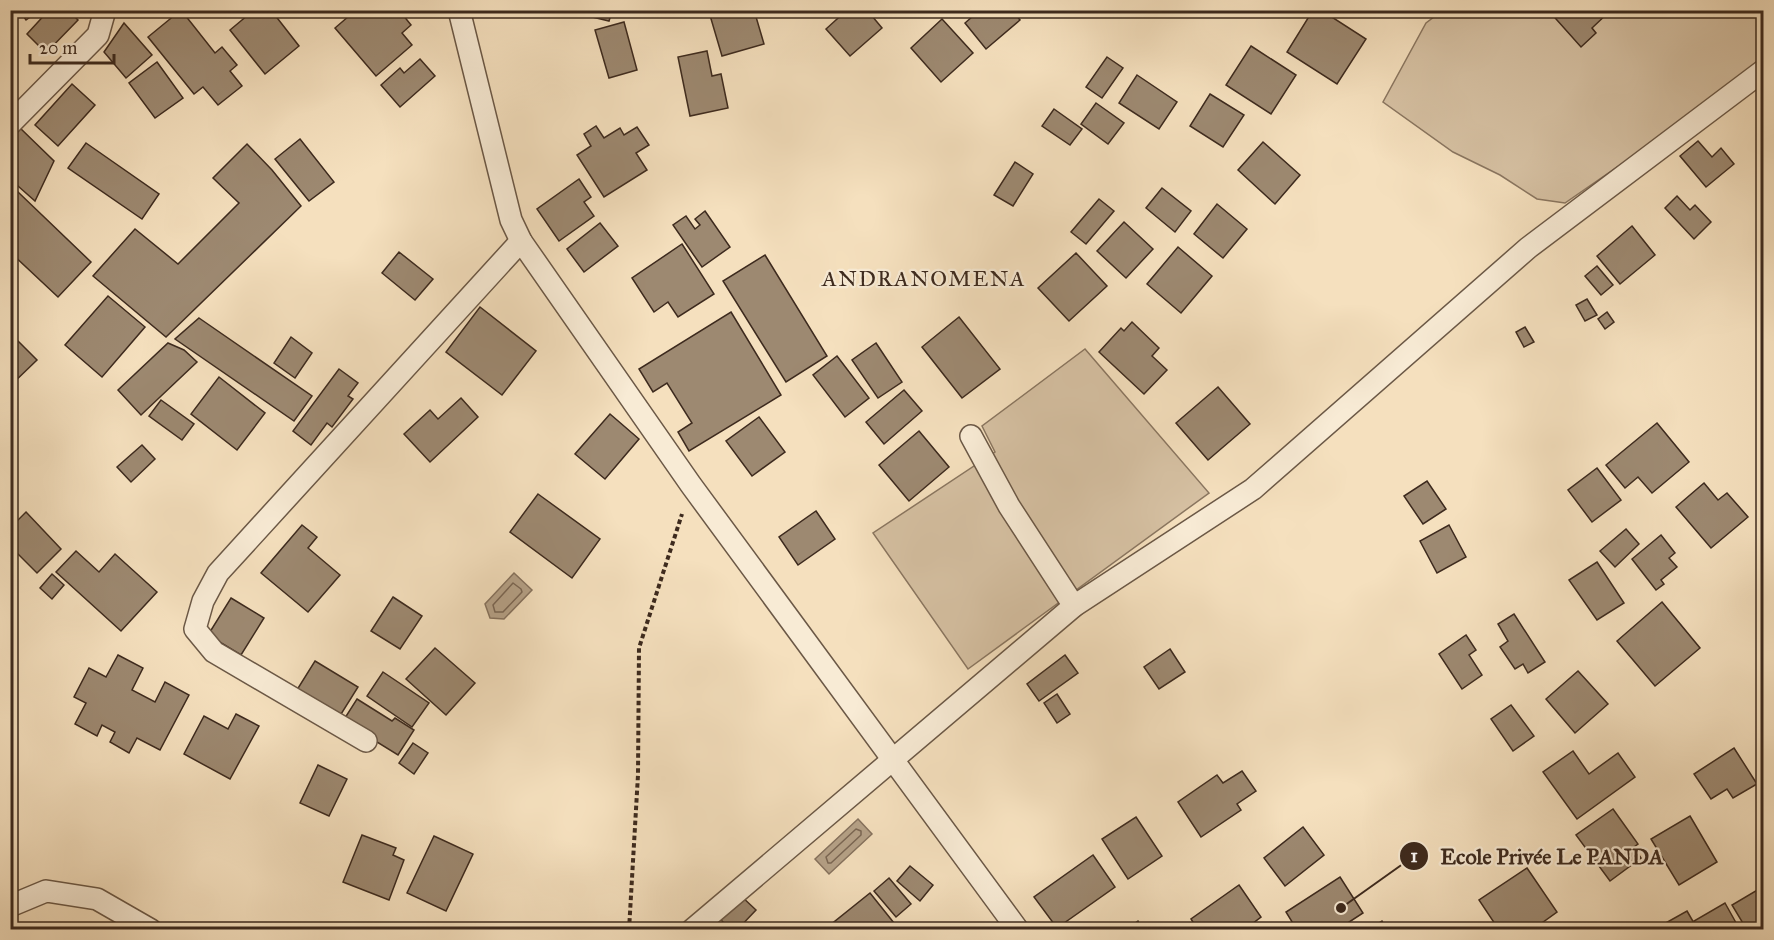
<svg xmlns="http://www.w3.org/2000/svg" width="1774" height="940" font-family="'IM FELL Great Primer',serif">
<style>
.green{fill:#d6c1a3;stroke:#8a7660;stroke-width:1.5}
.water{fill:#b6a288;stroke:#86725e;stroke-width:1.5}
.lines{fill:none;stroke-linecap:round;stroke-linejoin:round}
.shore{stroke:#7a6653;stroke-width:1.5}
.building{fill:#9d8971;stroke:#3d2a1e;stroke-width:1.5}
.minor-casing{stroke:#6b5846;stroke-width:24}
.path{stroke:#3d2a1e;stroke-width:4;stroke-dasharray:4.5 3;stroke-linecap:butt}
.minor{stroke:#f8ebd5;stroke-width:21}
.labels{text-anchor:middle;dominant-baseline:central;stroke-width:4.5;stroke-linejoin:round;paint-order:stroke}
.neighbourhood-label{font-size:22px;letter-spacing:1.5px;fill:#3d2a1e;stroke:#f8ebd5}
.leader{fill:none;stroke:#3d2a1e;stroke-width:2}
.callout-dot{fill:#3d2a1e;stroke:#f8ebd5;stroke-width:2}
.mark-label{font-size:18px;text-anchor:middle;font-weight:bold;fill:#fff}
.callout-label{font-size:22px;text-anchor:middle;font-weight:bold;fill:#3d2a1e;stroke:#f8ebd5;stroke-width:4.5;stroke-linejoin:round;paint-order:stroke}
</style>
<rect width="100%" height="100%" fill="#f5e0be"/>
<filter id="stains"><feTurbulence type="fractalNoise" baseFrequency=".00333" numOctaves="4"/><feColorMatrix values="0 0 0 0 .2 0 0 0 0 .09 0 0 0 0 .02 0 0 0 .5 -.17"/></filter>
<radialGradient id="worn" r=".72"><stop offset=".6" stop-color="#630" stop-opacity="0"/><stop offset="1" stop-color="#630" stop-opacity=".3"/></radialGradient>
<g class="green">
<polygon points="1442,11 1763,11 1763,66 1565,203 1537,199 1500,175 1453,152 1383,102 1426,23"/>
<polygon points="1085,349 1209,493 968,669 873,533 995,452 982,426"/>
</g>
<g class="water">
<polygon points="514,573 532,590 504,619 490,618 485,604"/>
<polygon points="858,819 872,834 829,874 815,859"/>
</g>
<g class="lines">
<g class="shore">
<polygon points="513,583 521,589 522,592 503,612 495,612 493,605"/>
<polygon points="856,829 861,831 861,835 831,863 828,863 826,857"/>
</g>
</g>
<g class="building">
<polygon points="19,10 40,10 26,20"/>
<polygon points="49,10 68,10 78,20 46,53 27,34"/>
<polygon points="181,10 215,53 222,47 237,65 230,71 242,86 218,105 203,87 194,94 148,37"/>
<polygon points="254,10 271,10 299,46 265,74 230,30"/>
<polygon points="356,10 383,10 389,17 399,10 411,25 402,33 412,45 376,76 335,28"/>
<polygon points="589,10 625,10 624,15 612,11 609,21 588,16"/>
<polygon points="715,10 754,10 764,44 722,56 709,12"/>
<polygon points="847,10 867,10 882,28 850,56 826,29"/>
<polygon points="980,10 1012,10 1020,20 986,49 965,23"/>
<polygon points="1313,10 1321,10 1366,39 1337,84 1287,52"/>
<polygon points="1548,10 1611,10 1592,28 1596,33 1581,47"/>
<polygon points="942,19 973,53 941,82 911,48"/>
<polygon points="624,22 637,70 609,78 595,30"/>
<polygon points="124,23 152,55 126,78 104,52"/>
<polygon points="1251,46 1296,75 1271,114 1226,85"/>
<polygon points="707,51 712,76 721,74 728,108 690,116 678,57"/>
<polygon points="1107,57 1123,68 1102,98 1086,87"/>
<polygon points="420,59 435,76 400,107 381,85 400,68 404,73"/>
<polygon points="157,62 183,98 155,118 129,83"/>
<polygon points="1137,75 1177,102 1159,129 1119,103"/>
<polygon points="72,84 95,105 58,146 35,125"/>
<polygon points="1210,94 1244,115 1223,147 1190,126"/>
<polygon points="1096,103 1124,123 1108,144 1081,124"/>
<polygon points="1054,109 1082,129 1070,145 1042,126"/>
<polygon points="596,126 604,138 620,128 624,135 637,127 649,145 636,153 647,170 604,197 577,155 591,146 584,134"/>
<polygon points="19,127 54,161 35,201 10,179 10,138"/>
<polygon points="300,139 334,182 309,201 275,159"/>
<polygon points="1698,141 1712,157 1721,148 1734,164 1706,187 1680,156"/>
<polygon points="1263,142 1300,175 1275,204 1238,170"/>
<polygon points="86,143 159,194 142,219 68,168"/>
<polygon points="247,144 272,170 301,206 166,337 93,276 135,229 178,264 239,203 213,178"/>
<polygon points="1015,162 1033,174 1013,206 994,195"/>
<polygon points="579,179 591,197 584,202 594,216 559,241 537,209"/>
<polygon points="1162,188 1191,211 1175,232 1146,208"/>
<polygon points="18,192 91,262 58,297 10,252 10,199"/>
<polygon points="1677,196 1690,210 1695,205 1711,222 1694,239 1665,208"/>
<polygon points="1099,199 1114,211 1086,244 1071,232"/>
<polygon points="1217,204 1247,229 1223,258 1194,234"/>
<polygon points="705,211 730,247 702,267 673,225 686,216 695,229 700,225 695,219"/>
<polygon points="1124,222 1153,249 1126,278 1097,251"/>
<polygon points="600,223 618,246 584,272 567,249"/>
<polygon points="1632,226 1655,255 1620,284 1597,256"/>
<polygon points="682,244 714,294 678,317 668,302 654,312 632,278"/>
<polygon points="1178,247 1212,276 1181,313 1147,284"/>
<polygon points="399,252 433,279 415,300 382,273"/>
<polygon points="1076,253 1107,286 1069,321 1038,288"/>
<polygon points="765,255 827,356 786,382 723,281"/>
<polygon points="1597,266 1613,285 1601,295 1585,276"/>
<polygon points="108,296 145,327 102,377 65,345"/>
<polygon points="1587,299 1597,315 1585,321 1576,305"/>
<polygon points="480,307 536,351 502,395 446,352"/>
<polygon points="731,312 781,395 689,451 678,432 692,423 667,383 653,392 639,369"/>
<polygon points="1607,312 1614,322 1605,329 1598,319"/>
<polygon points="959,317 1000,369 962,398 922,347"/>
<polygon points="199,318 312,396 294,421 175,339"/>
<polygon points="1132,322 1159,348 1152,356 1167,370 1144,394 1099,352 1121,328 1124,331"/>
<polygon points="1525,327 1534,342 1524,347 1516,332"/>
<polygon points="291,337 312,353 295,378 274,363"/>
<polygon points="17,340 37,360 10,386 10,347"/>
<polygon points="168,343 184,350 197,362 141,415 118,390"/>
<polygon points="876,343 902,382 878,398 852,360"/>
<polygon points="837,356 869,398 845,417 813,375"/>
<polygon points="339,369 358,383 348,396 353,399 332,427 327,423 311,445 293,431"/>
<polygon points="219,377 265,413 237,450 191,414"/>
<polygon points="1218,387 1250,424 1208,460 1176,423"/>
<polygon points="904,390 922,411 884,444 866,422"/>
<polygon points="461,398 478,417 430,462 404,434 430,410 438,419"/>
<polygon points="161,400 194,424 182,440 149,416"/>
<polygon points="610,414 639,439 605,479 575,454"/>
<polygon points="759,417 785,452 752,476 726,441"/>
<polygon points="1657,423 1689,462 1652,493 1638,477 1625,488 1606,465"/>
<polygon points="919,431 949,467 909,501 879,465"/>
<polygon points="142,445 155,459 131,482 117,467"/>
<polygon points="1597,468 1621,500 1592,522 1568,490"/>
<polygon points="1427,481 1446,509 1423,524 1404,496"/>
<polygon points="1704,483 1718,500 1727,493 1748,517 1711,548 1676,507"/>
<polygon points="538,494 600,539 572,578 510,532"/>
<polygon points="816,511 835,539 798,565 779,537"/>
<polygon points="26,512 61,549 37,573 10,546 10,528"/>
<polygon points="302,525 317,537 308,548 340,575 308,612 261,573"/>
<polygon points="1449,525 1466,557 1437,573 1420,541"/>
<polygon points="1626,529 1639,544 1615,567 1600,551"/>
<polygon points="1661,535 1675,553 1669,558 1677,567 1661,580 1664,584 1656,590 1632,559"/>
<polygon points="76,551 99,572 115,554 157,592 121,631 56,572"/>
<polygon points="1597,562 1624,603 1597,620 1569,580"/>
<polygon points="52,574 64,585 52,599 40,588"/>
<polygon points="393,597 422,616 400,649 371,631"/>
<polygon points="231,598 264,618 241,655 208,635"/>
<polygon points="1662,602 1700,648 1655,686 1617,641"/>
<polygon points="1514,614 1545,662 1528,673 1523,664 1515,669 1500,647 1508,641 1498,624"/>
<polygon points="1466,635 1476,650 1469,655 1482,675 1462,689 1439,654"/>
<polygon points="435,648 475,683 446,715 406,679"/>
<polygon points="1170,649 1185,672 1159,689 1144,667"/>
<polygon points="118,655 143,668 132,690 155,702 165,682 189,695 160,750 137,738 129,753 110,742 115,732 102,725 97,736 75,724 86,703 74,697 89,668 106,677"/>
<polygon points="1065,655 1078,673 1039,701 1027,684"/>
<polygon points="315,661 358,687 338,719 295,693"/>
<polygon points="1578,671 1608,704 1575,733 1546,699"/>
<polygon points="383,672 429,703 412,727 367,696"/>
<polygon points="1057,694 1070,714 1057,723 1044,703"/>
<polygon points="357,699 392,721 395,718 414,730 398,755 343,721"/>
<polygon points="1511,705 1534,736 1513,751 1491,719"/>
<polygon points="236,714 259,726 230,779 184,754 204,716 228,729"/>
<polygon points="413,743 428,753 414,774 399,763"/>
<polygon points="1734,748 1757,784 1733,798 1727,789 1711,799 1694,774"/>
<polygon points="1573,751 1589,774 1618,753 1635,777 1577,819 1543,772"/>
<polygon points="318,765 347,779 329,816 300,803"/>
<polygon points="1242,771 1256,791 1237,804 1241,810 1201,837 1178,802 1217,775 1223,783"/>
<polygon points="1613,809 1638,844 1634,847 1641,858 1610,881 1576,835"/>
<polygon points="1690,816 1717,862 1679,885 1651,839"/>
<polygon points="1136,817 1162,856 1128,879 1102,839"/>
<polygon points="1303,827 1324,855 1285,886 1264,858"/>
<polygon points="362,835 396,848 393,855 404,860 389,900 343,882"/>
<polygon points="434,836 473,854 446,911 407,893"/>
<polygon points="1093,855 1115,887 1057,928 1034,897"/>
<polygon points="910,866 933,885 920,901 897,881"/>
<polygon points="1527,868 1557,912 1532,930 1499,930 1479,900"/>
<polygon points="1340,877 1363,913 1337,930 1297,930 1286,912"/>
<polygon points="889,878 911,904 896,917 874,891"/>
<polygon points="1239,885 1261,917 1244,930 1198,930 1191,919"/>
<polygon points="1759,889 1764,897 1764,930 1747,930 1732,905"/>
<polygon points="870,893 894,923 886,930 832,930 829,926"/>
<polygon points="740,895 756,910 737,930 731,930 718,917"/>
<polygon points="1725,903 1740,930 1699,930 1694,921"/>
<polygon points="1687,911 1698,930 1655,930 1655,929"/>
<polygon points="1138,921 1143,930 1125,930"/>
<polygon points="1382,921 1387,930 1368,930"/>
</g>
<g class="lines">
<defs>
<g id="minor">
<polyline points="459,10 511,220 521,241 691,485 1018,930"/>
<polyline points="10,124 98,35 105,10"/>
<polyline points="971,436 1009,506 1074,606"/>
<polyline points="366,741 214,652 195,629 203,601 218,573 521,241"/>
<polyline points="10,906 46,891 97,899 151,930"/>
<polyline points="692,930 1074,606 1253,489 1528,248 1764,70"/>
</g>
</defs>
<use href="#minor" class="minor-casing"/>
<polyline class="path" points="629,930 638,775 639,648 682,514"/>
<use href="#minor" class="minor"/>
</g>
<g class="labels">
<g class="neighbourhood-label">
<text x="924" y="278">ANDRANOMENA</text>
</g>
</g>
<path class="leader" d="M1341 908L1414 856"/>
<g class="callout-dot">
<circle cx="1341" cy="908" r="6"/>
<circle cx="1414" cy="856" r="15"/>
</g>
<g class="mark-label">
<text x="1414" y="862">1</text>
</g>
<g class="callout-label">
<text x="1552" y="864">Ecole Privée Le PANDA</text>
</g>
<rect width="1774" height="940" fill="none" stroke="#f5e0be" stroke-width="36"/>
<rect x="12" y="12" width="1750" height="916" fill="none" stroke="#3d2a1e" stroke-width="3"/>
<rect x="18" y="18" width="1738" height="904" fill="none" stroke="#3d2a1e" stroke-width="1.5"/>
<path d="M30 54v9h84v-9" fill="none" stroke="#3d2a1e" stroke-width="3"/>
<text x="39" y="54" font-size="18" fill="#3d2a1e" stroke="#f8ebd5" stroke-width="4.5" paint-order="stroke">20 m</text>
<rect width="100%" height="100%" filter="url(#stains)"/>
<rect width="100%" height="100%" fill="url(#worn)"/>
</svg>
